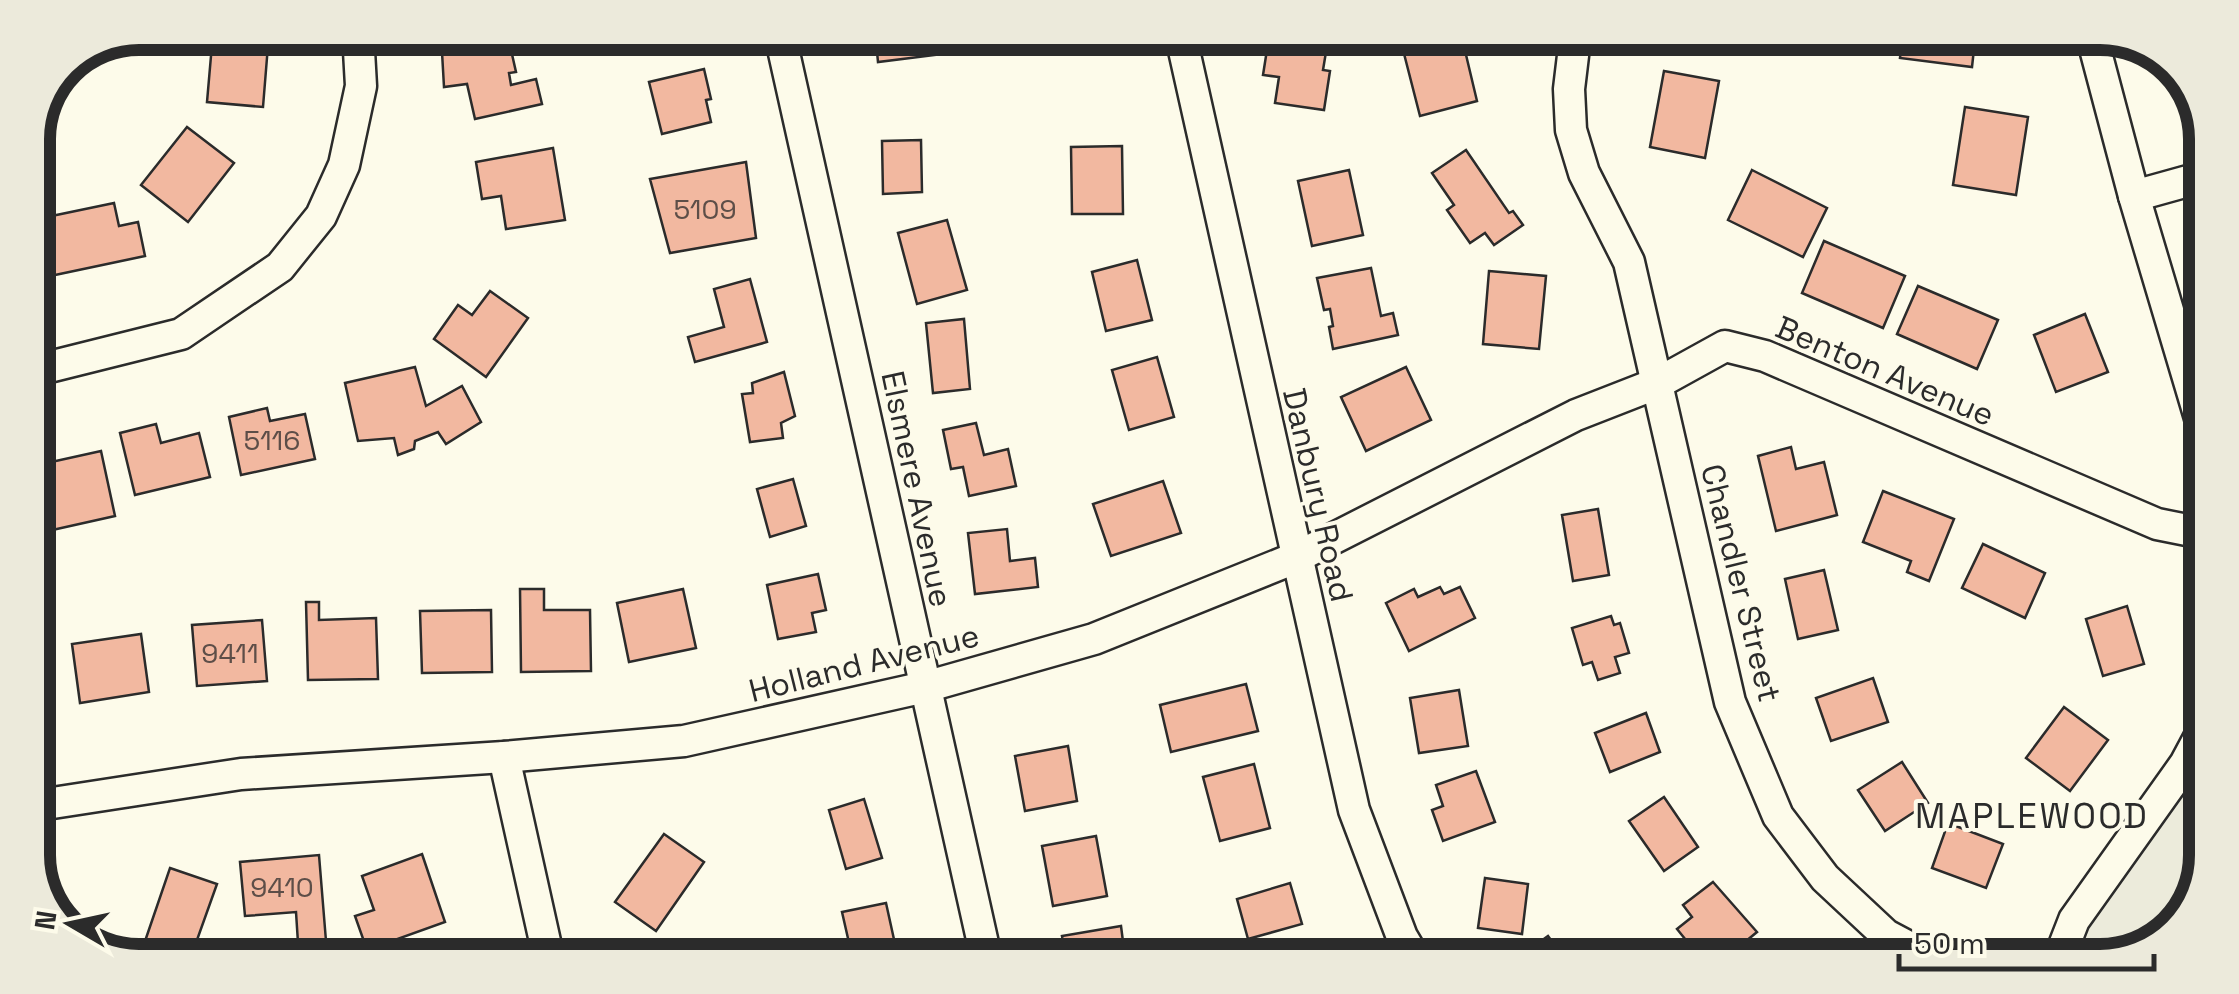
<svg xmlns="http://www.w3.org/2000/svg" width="2239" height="994" font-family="'Space Grotesk',sans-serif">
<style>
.green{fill:#ecebdb;stroke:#74746e;stroke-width:2.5}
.building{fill:#f2b8a0;stroke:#2b2b2b;stroke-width:2.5}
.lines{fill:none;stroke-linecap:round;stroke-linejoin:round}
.street-casing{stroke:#2b2b2b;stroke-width:35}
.street{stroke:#fdfbea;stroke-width:30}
.labels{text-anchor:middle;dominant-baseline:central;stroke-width:8;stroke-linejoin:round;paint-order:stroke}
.number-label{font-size:28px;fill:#5d4e48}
.street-label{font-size:32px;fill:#2b2b2b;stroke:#fdfbea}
.neighbourhood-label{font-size:35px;letter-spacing:2.5px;fill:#2b2b2b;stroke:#fdfbea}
.rim{fill:none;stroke:#2b2b2b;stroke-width:12}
</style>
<rect width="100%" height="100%" fill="#fdfbea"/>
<polygon class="green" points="2200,736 2198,896 2159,944 2100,961 2058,961"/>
<g class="building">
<polygon points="213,33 269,33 263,107 207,102"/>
<polygon points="855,35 933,36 935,55 878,62 876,41 855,43"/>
<polygon points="1269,37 1328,40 1323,70 1330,71 1324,110 1275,103 1279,77 1263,75"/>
<polygon points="1400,38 1462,38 1477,101 1420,116"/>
<polygon points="1662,39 1732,39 1730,50"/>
<polygon points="1902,40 1975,40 1972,67 1900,58"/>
<polygon points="509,41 516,72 509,73 511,85 536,79 542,104 475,119 467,84 444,87 442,52"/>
<polygon points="704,69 711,99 706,100 711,122 662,134 649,82"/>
<polygon points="1664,71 1719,81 1705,158 1650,147"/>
<polygon points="1965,107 2028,117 2016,195 1953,185"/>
<polygon points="187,127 234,163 188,222 141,185"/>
<polygon points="921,140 922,192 883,194 882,141"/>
<polygon points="1122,146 1123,214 1072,214 1071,147"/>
<polygon points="553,148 565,220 506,229 501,196 482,199 476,162"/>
<polygon points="1466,150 1509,213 1513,211 1523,225 1494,245 1485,233 1470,243 1447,210 1454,205 1432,173"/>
<polygon points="746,162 756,238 670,253 650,179"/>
<polygon points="1349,170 1363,235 1312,246 1298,181"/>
<polygon points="1752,170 1827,208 1803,257 1728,220"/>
<polygon points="114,203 119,226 138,222 145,256 55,275 42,218"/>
<polygon points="947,220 967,290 917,304 898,233"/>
<polygon points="1824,241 1905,276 1883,328 1802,293"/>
<polygon points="1137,260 1152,320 1106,331 1092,272"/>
<polygon points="1371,268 1381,316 1393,313 1398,335 1333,349 1329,327 1333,326 1330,309 1324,310 1317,278"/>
<polygon points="1489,271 1546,276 1539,349 1483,344"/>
<polygon points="750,279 767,342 695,362 688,337 724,327 714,289"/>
<polygon points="1918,286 1998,320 1977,369 1897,334"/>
<polygon points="490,291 528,318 486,377 434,339 458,305 472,315"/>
<polygon points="2085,314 2108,372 2056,392 2034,335"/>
<polygon points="964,319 970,389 933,393 926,323"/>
<polygon points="1157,357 1174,417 1129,430 1112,370"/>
<polygon points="415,367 426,406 462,386 481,422 446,444 438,432 415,441 414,449 398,455 394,438 358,441 345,383"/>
<polygon points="1406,367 1431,420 1366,451 1341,397"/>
<polygon points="784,372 795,416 781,423 783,438 750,442 742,394 753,393 752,383"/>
<polygon points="267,408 270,421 305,414 315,459 241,475 229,417"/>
<polygon points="976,423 984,455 1008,449 1016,486 969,496 963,467 951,469 943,430"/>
<polygon points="156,424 161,443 199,433 210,477 135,495 120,433"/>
<polygon points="1791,447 1796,469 1824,462 1837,515 1776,531 1758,456"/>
<polygon points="101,451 115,516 39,533 33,505 33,466"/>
<polygon points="793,479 806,526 770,537 757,489"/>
<polygon points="1163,481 1181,533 1111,556 1093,504"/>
<polygon points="1883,491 1954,519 1929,581 1907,572 1911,561 1863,542"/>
<polygon points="1598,509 1609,575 1573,581 1562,515"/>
<polygon points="1007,529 1010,561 1035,558 1038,587 975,594 968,533"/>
<polygon points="1983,544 2045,573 2025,618 1962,588"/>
<polygon points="1824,570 1838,630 1798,639 1785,579"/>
<polygon points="818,574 826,610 812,613 816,632 778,639 767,585"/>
<polygon points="1440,587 1444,594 1460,587 1475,618 1409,651 1386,603 1414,589 1418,597"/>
<polygon points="520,589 544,589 544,610 590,610 591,671 521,672"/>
<polygon points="683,589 696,648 629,662 617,603"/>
<polygon points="306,602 319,602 319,620 376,618 378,679 308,680"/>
<polygon points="2127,606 2144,664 2103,676 2086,619"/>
<polygon points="491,610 492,672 422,673 420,611"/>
<polygon points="1611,616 1614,625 1620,623 1629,653 1615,657 1620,673 1598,680 1592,662 1583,665 1572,628"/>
<polygon points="262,620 267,681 197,686 192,625"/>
<polygon points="141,634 149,692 80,703 72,644"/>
<polygon points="33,651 42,712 33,713"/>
<polygon points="1873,678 1888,722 1831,741 1816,698"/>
<polygon points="1246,684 1258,731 1171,752 1160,705"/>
<polygon points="1459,690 1468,746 1419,753 1410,698"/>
<polygon points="2064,707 2108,740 2070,791 2026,758"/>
<polygon points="1646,713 1660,752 1610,772 1595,733"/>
<polygon points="1068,746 1077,801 1025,811 1015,756"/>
<polygon points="1902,762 1928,803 1885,831 1858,790"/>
<polygon points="1254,764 1270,828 1220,841 1203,777"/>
<polygon points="1476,771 1495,822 1443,841 1432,810 1443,806 1436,785"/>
<polygon points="1664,797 1698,847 1664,871 1629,821"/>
<polygon points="864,799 882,858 846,869 829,810"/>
<polygon points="1948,823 2003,844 1986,888 1932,868"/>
<polygon points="664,834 704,862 656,931 615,902"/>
<polygon points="1096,836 1107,896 1053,906 1042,846"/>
<polygon points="422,854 445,922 367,950 355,916 374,910 362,876"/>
<polygon points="319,855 326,941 298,943 296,912 245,916 240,862"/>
<polygon points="170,868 217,884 192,954 153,953 142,950"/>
<polygon points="1485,878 1528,884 1522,934 1478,928"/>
<polygon points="1713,882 1757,932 1723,960 1702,960 1677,929 1692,917 1683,905"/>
<polygon points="1290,883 1302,924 1248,939 1237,899"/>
<polygon points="886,903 897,953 852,956 842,912"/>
<polygon points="1121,926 1125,957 1066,957 1062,936"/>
<polygon points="1548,936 1565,959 1516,959"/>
</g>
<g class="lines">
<defs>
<g id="street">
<polyline points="780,35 986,957"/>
<polyline points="1181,37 1354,810 1402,937 1415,959"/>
<polyline points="1575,39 1569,89 1571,130 1584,173 1629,262 1730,702 1778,816 1825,878 1886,935 1935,961"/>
<polyline points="2093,41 2134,196 2203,428"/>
<polyline points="2134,196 2206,176"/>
<polyline points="33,371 181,334 280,267 321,216 344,165 361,86 358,33"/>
<polyline points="504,757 548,955"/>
<polyline points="33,806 241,774 504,757 684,741 925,687 1094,639 1295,558 1576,415 1658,383 1725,346 1765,356 2157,524 2202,533"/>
<polyline points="2058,961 2074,920 2185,764 2200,736"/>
</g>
</defs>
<use href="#street" class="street-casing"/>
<use href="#street" class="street"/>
</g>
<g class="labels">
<g class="number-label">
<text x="705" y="209">5109</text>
<text x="272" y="440">5116</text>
<text x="230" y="653">9411</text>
<text x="282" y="887">9410</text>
</g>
<g class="street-label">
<text transform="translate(1885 371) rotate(23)">Benton Avenue</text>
<text transform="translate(917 489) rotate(78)">Elsmere Avenue</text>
<text transform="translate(1318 495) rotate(77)">Danbury Road</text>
<text transform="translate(1741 583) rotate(76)">Chandler Street</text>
<text transform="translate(864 663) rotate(-14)">Holland Avenue</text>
</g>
<g class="neighbourhood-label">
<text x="2032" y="816">MAPLEWOOD</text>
</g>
</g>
<path d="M0 0H2239V994H0ZM139 50H2100A89 89 0 0 1 2189 139V855A89 89 0 0 1 2100 944H139A89 89 0 0 1 50 855V139A89 89 0 0 1 139 50Z" fill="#eceadb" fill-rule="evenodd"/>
<path class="rim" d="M139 50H2100A89 89 0 0 1 2189 139V855A89 89 0 0 1 2100 944H139A89 89 0 0 1 50 855V139A89 89 0 0 1 139 50Z"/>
<g transform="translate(70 924) rotate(279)" stroke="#fdfbea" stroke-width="8" paint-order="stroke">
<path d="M0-8L18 38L0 25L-18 38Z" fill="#2b2b2b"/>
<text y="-15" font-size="28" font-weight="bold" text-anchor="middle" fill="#2b2b2b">N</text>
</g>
<path d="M1899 954v15h255v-15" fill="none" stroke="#2b2b2b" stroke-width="5"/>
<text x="1914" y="954" font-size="30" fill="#2b2b2b" stroke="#fdfbea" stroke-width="8" paint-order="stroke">50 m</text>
</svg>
